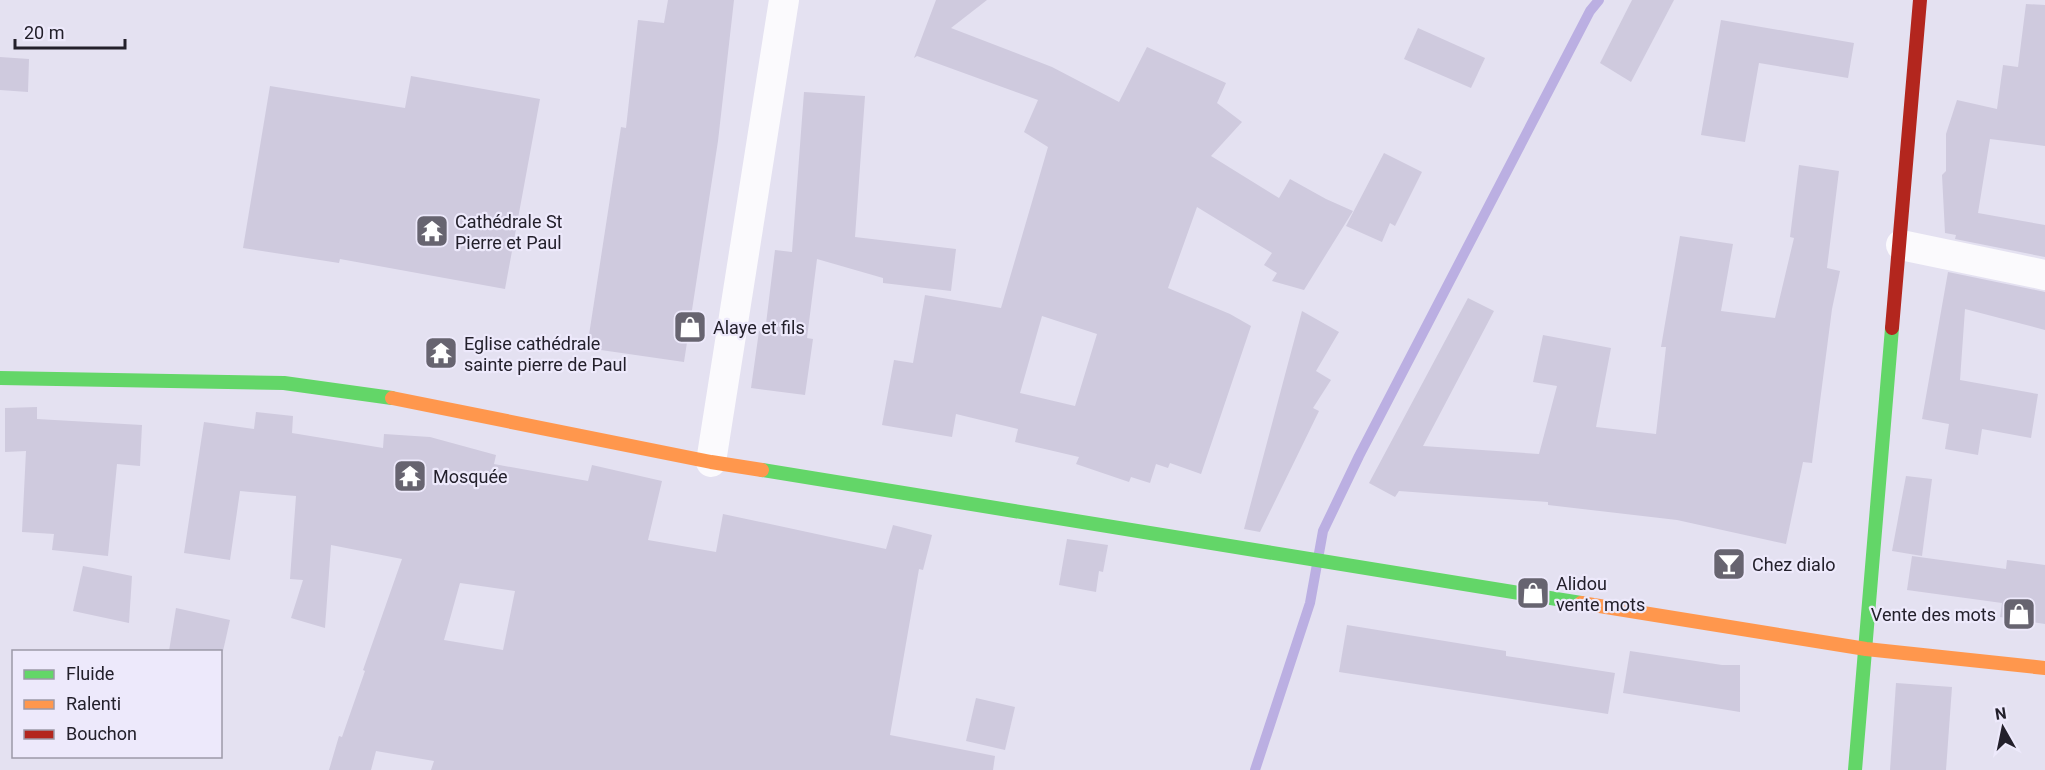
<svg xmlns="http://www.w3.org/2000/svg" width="2045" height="770" font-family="Roboto,sans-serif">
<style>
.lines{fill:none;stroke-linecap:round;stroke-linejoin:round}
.stream{stroke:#bbafe2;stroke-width:10}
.building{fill:#cfcade;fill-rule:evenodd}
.street{stroke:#fbfafd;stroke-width:30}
.fast{stroke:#63d668;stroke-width:14}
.slow{stroke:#ff974d;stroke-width:14}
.jam{stroke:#b3261e;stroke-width:14}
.labels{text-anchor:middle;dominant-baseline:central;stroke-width:4.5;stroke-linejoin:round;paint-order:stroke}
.poi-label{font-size:18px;fill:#23202b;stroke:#ede9fb;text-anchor:start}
</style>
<rect width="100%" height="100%" fill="#e4e1f1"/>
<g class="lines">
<polyline class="stream" points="1255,770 1310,603 1323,531 1359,456 1590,11 1599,0"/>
</g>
<g class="building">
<polygon points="668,0 734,0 718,141 684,362 587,348 621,127 626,128 638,20 664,23"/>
<path d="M936 0H987L951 28 1052 67 1119 102 1147 47 1226 83 1217 103 1242 122 1211 156 1279 198 1290 179 1326 199 1353 211 1304 290 1272 281 1277 273 1264 265 1272 253 1197 207 1168 288 1230 314 1251 326 1201 474 1170 463 1168 468 1156 464 1150 483 1131 477 1129 482 1076 464 1079 457 1015 442 1018 429 956 414 952 437 882 425 894 360 913 363 925 295 1001 308 1048 147 1024 132 1038 100 917 56 914 58ZM1042 316 1097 334 1075 406 1020 393Z"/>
<polygon points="1632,0 1674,0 1631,82 1600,63"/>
<polygon points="2026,4 2045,5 2045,146 1990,139 1978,213 2045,225 2045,257 1955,239 1956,235 1945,233 1942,175 1946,171 1946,134 1957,100 1997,109 2003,65 2018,67"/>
<polygon points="1721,20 1854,43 1848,78 1759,63 1745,142 1701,135"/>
<polygon points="1418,28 1485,58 1471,88 1404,59"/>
<polygon points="0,57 29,59 28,92 0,90"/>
<polygon points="411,76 540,99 505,289 340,259 339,263 243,248 270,86 405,108"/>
<polygon points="804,92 865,96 855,237 956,249 951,291 883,283 883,278 817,259 807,338 813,339 805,395 751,388 759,331 765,332 775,250 792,252"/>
<polygon points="1384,153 1422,172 1395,226 1390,223 1382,242 1346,226"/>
<polygon points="1799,165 1839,171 1827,268 1840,271 1832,309 1812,463 1803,462 1786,544 1677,520 1548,505 1548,502 1399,491 1395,497 1369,483 1468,298 1494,311 1423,446 1539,454 1557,386 1533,382 1543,335 1611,348 1596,427 1656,434 1666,347 1661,347 1680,236 1733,244 1721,311 1775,318 1794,238 1790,237"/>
<polygon points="1948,272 2045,292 2045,330 1965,309 1960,380 2038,394 2031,438 1982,429 1978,455 1945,449 1949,424 1922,419"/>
<polygon points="1302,311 1339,332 1316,371 1331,380 1313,408 1319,411 1260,532 1244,529"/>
<polygon points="37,407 37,419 142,425 140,466 117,464 108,556 52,550 54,534 22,532 26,451 5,452 5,408"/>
<path d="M256 412 293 416 292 433 383 448 384 434 430 437 496 455 494 464 588 481 592 465 662 481 648 540 716 552 723 514 886 549 893 525 932 535 923 570 919 569 890 735 995 756 993 770H431L434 761 376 751 371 770H329L339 736 342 737 365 671 363 670 402 559 331 545 325 628 291 618 303 580 290 579 296 496 240 491 230 560 184 553 204 422 254 429ZM460 583 515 591 503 650 444 640Z"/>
<polygon points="1906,476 1932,479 1922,556 1892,551"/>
<polygon points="1067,539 1108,545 1103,572 1099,571 1096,592 1059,585"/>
<polygon points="1912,556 2006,569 2007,560 2045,565 2045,624 2000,617 2002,603 1907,590"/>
<polygon points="83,566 132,576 129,623 73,611"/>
<polygon points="176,608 230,620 223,651 169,651"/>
<polygon points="1347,625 1506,651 1506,656 1615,673 1608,714 1339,672"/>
<polygon points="1630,651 1722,665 1740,665 1740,712 1623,693"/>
<polygon points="1896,683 1952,687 1946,770 1890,770"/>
<polygon points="976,698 1015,707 1005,750 966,741"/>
</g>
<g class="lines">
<g class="street">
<polyline points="1901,245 2045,275"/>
<polyline points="711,462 784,0"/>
</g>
<g class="fast">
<polyline points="0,378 284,383 392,398"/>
<polyline points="762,470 1581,603"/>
<polyline points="1855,770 1892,328"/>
</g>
<g class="slow">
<polyline points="392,398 711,462 762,470"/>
<polyline points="1581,603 1866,649 2045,668"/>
</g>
<polyline class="jam" points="1892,328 1920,0"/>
</g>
<defs>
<symbol id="temple-square" viewBox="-11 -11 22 22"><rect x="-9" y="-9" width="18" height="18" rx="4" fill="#676470" stroke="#ede9fb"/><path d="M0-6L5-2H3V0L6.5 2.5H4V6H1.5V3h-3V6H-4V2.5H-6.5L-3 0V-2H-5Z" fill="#fff"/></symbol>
<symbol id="shop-square" viewBox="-11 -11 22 22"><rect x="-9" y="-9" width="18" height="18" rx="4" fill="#676470" stroke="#ede9fb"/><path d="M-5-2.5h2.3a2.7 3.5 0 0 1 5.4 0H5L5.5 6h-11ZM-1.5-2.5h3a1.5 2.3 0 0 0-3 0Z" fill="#fff"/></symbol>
<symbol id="bar-square" viewBox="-11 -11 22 22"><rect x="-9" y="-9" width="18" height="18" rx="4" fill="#676470" stroke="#ede9fb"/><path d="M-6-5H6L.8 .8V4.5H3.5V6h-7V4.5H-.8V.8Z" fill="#fff"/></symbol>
</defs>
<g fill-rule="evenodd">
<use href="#temple-square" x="413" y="212" width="38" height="38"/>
<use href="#shop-square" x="671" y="308" width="38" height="38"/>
<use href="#temple-square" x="422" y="334" width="38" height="38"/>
<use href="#temple-square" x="391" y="457" width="38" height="38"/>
<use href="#bar-square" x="1710" y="545" width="38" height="38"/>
<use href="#shop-square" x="1514" y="574" width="38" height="38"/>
<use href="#shop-square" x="2000" y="595" width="38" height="38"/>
</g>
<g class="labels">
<g class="poi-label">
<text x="455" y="221">Cathédrale St<tspan x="455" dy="21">Pierre et Paul</tspan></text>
<text x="713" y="327">Alaye et fils</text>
<text x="464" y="343">Eglise cathédrale<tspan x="464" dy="21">sainte pierre de Paul</tspan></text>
<text x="433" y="476">Mosquée</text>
<text x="1752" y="564">Chez dialo</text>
<text x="1556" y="583">Alidou<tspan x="1556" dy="21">vente mots</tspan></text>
<text x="1996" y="614" text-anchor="end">Vente des mots</text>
</g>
</g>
<rect x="12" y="650" width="210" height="108" fill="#ede9fb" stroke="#9c99a8" stroke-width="1.5"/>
<rect x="24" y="670" width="30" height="9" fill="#63d668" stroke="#9c99a8" stroke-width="1.5"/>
<text x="66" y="680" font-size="18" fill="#23202b">Fluide</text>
<rect x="24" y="700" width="30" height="9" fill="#ff974d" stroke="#9c99a8" stroke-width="1.5"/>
<text x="66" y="710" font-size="18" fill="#23202b">Ralenti</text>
<rect x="24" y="730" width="30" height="9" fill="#b3261e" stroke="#9c99a8" stroke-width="1.5"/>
<text x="66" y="740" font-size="18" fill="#23202b">Bouchon</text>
<g transform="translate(2003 728) rotate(351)" stroke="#ede9fb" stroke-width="4.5" paint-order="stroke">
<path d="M0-4.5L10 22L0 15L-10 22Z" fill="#23202b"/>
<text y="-9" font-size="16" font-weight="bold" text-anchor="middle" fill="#23202b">N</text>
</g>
<path d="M15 39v9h110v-9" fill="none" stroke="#23202b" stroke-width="3"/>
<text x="24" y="39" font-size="18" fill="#23202b" stroke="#ede9fb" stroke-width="4.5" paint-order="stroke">20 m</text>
</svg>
